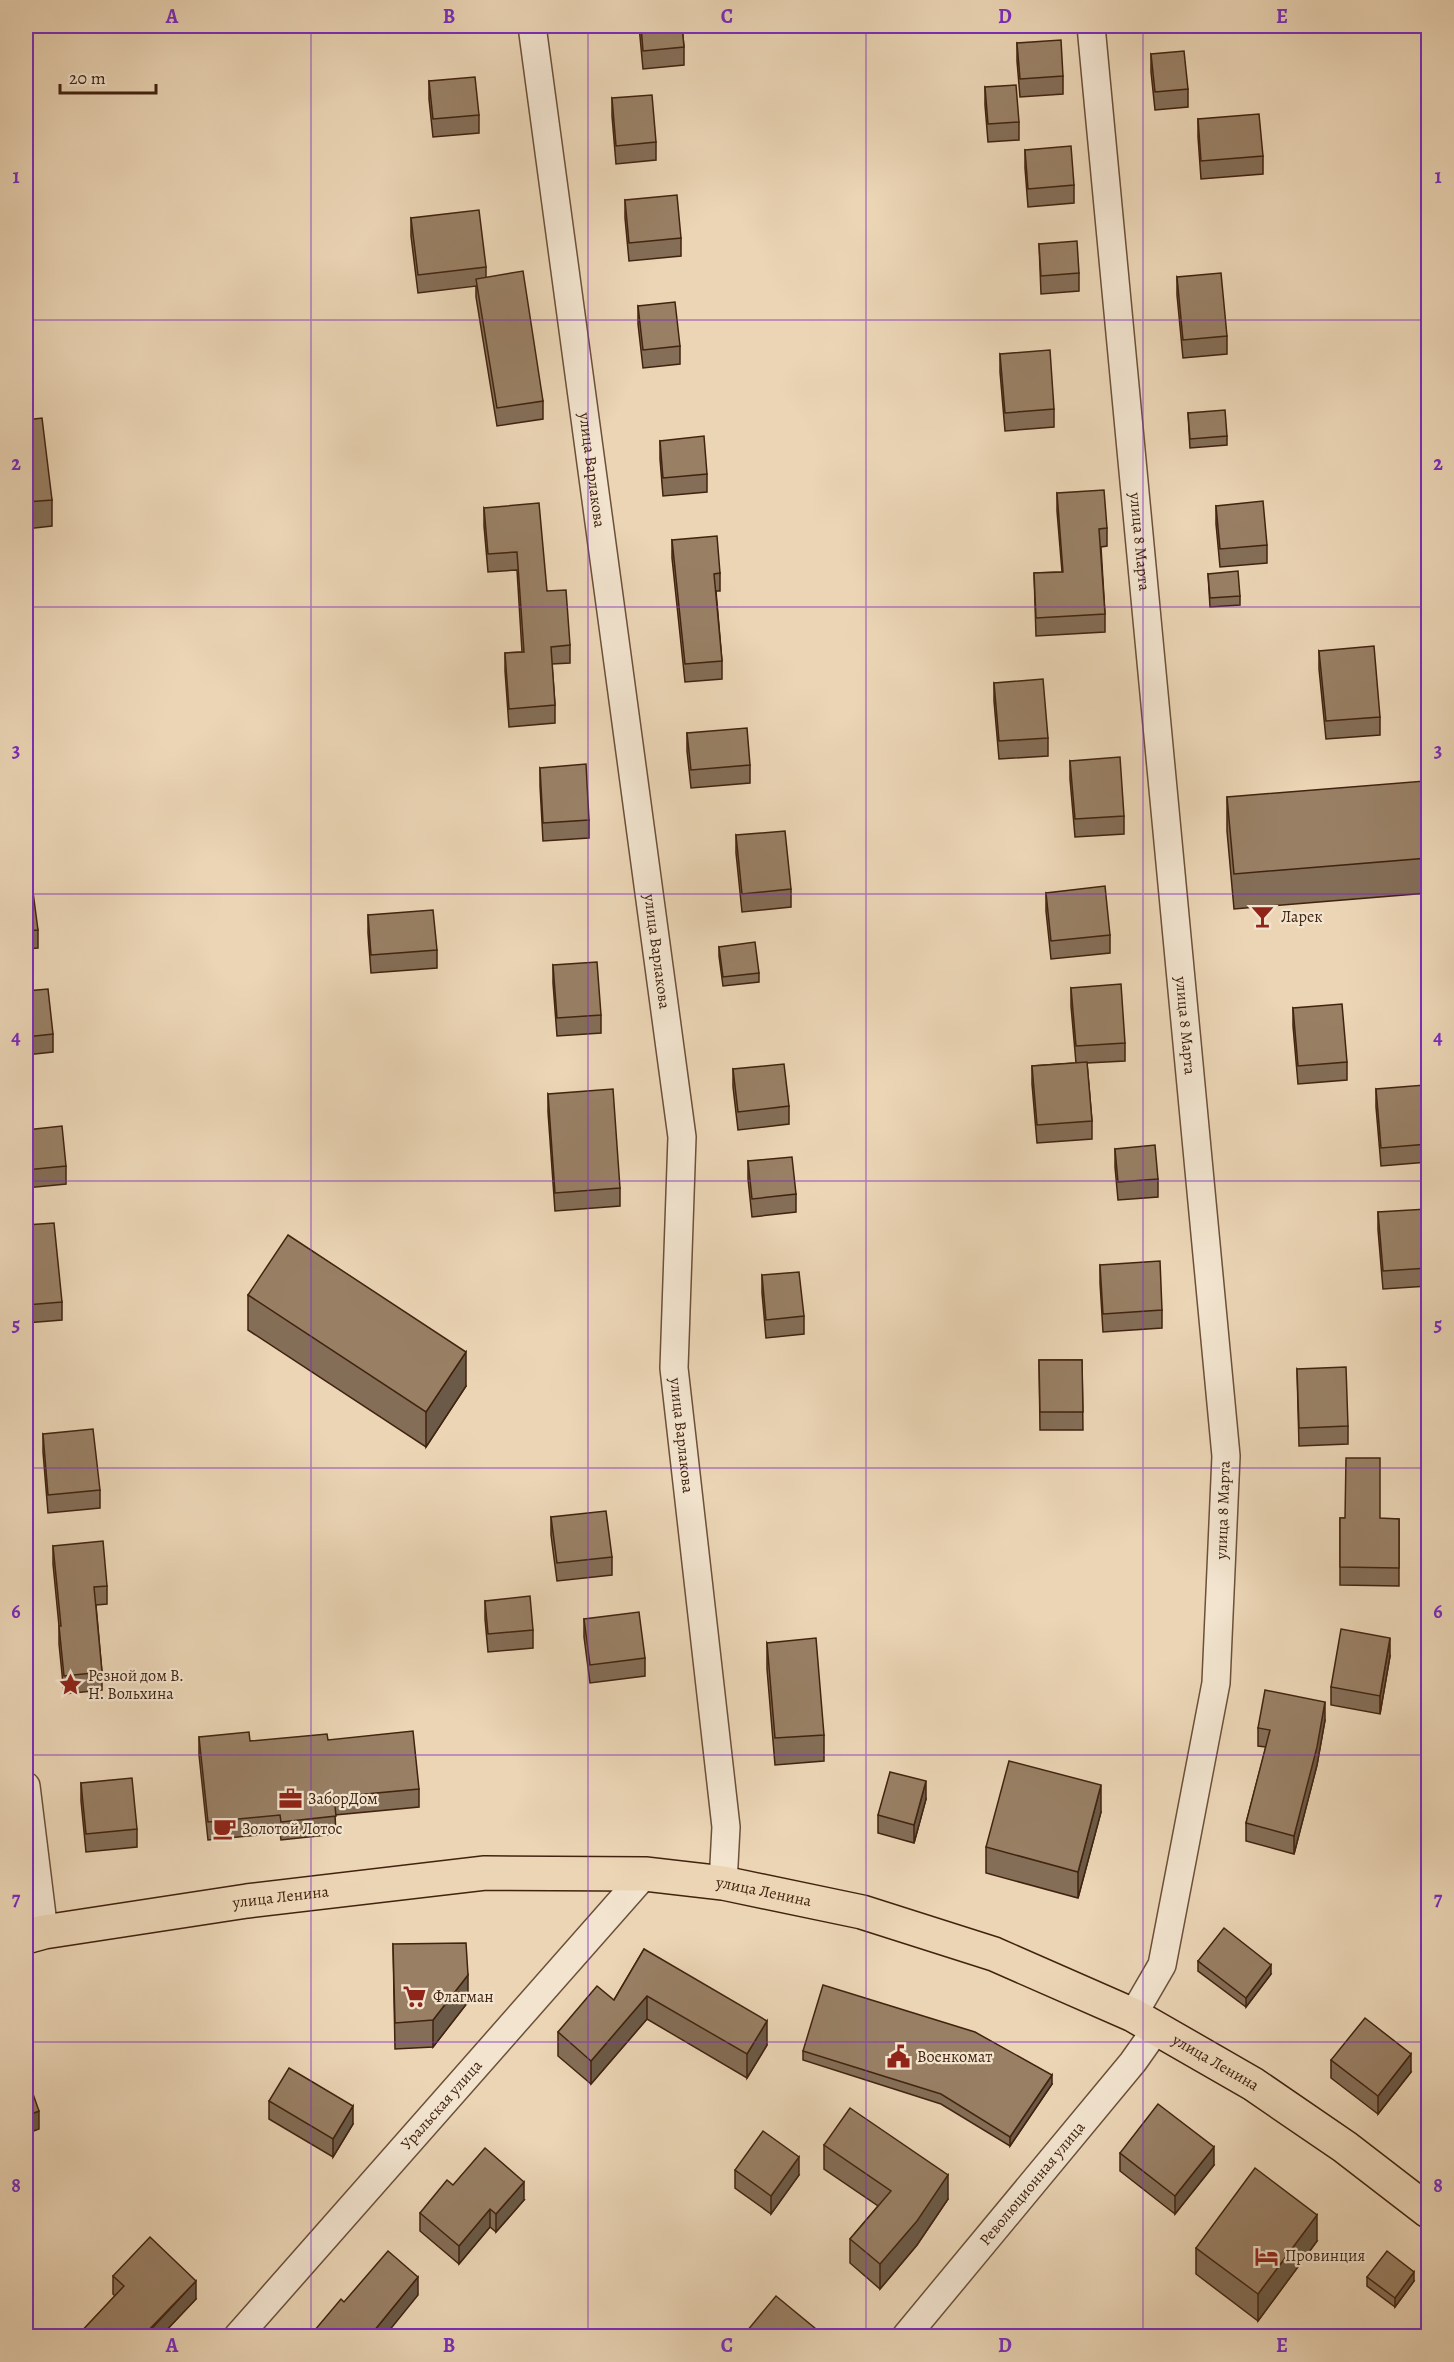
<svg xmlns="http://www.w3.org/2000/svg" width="1454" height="2362" font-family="Alegreya,serif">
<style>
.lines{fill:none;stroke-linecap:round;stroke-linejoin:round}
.minor-casing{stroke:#6c5038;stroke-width:30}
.primary-casing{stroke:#41230f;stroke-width:36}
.minor{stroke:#f2e4cf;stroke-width:27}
.primary{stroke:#ebd5b5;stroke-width:33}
.wall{fill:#846e57;stroke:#41230f;stroke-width:1.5}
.shaded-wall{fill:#6b5a47;stroke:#41230f;stroke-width:1.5}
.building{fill:#998065;stroke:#41230f;stroke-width:1.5}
.grid{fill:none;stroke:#7b2cbf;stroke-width:1.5;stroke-opacity:0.55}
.labels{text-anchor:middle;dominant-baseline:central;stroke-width:4.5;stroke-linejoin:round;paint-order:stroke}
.street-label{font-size:16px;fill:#41230f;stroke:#f2e4cf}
.poi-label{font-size:16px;fill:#41230f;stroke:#f2e4cf;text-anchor:start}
.neatline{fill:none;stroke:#7b2cbf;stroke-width:2}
.grid-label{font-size:20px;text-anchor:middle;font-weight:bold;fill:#7b2cbf}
</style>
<rect width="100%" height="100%" fill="#ebd5b5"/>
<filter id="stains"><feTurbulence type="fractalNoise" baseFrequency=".00333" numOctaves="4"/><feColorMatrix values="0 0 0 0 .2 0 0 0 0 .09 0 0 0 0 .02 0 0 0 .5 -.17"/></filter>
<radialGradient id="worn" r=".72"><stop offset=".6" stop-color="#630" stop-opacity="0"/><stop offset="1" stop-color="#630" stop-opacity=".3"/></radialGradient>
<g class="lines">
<defs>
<g id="minor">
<path id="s1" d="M532 26 682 1137 674 1368 726 1827 723 1883"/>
<path id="s2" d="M1091 26 1226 1456 1216 1683 1162 1965 1133 2015"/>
<polyline points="26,1786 44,1932"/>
<path id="s3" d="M238 2336 645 1874"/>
<path id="s4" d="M906 2336 1133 2062 1157 2028"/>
</g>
<g id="primary">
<path id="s5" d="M26 1937 44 1932 247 1901 485 1873 645 1874 723 1883 862 1912 994 1954 1133 2015 1253 2084 1345 2147 1428 2211"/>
</g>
</defs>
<use href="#minor" class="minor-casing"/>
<use href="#primary" class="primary-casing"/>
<use href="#minor" class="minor"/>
<use href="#primary" class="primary"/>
</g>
<g class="wall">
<polygon points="639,26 682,26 684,47 684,65 643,69"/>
<polygon points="1017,43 1063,76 1063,94 1020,97 1017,61"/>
<polygon points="1151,54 1188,89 1188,107 1155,110 1151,72"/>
<polygon points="429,81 479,115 479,133 433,137 429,99"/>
<polygon points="985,87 1019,122 1019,140 988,142 985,105"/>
<polygon points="612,98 656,142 656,160 616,164 612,116"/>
<polygon points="1198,119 1263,156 1263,174 1201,179 1198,137"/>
<polygon points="1025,150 1074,185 1074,203 1028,207 1025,168"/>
<polygon points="625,200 681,238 681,256 629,261 625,218"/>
<polygon points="411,218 486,267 486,277 543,401 543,419 497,426 476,297 476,286 418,293 411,236"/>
<polygon points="1039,244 1079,273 1079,291 1041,294"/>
<polygon points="1177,277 1227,336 1227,354 1183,358 1177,295"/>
<polygon points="638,306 680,346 680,364 643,368 638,324"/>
<polygon points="1000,354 1054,409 1054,427 1005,431 1000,372"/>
<polygon points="1188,413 1227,436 1227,445 1190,448"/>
<polygon points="26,420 52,500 52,526 26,529"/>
<polygon points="660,441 707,474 707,492 663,496 660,459"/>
<polygon points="1057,493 1107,528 1107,546 1101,547 1105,614 1105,632 1036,636 1034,573 1062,572 1057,511"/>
<polygon points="1216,506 1267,545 1267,563 1220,567 1216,524"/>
<polygon points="484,508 547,591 570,645 570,663 552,664 555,705 555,723 509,727 505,671 505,653 522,652 517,570 488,572 484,526"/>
<polygon points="672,540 720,573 720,591 716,591 722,661 722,679 685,682 672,558"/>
<polygon points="1208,574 1240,596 1240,605 1210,607"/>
<polygon points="26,643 32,681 32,699 26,700"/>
<polygon points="1319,651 1380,717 1380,735 1326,739 1319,669"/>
<polygon points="994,683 1048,738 1048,756 999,759 994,701"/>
<polygon points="26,733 30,777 30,795 26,795"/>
<polygon points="687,733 750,765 750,783 691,788 687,751"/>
<polygon points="1070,761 1124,816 1124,834 1075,837 1070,779"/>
<polygon points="540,768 589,820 589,838 543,841 540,786"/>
<polygon points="1227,797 1428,821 1428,893 1234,909 1227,831"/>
<polygon points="736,835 791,889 791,907 742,912 736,853"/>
<polygon points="26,893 38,930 38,948 26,949"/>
<polygon points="1046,893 1110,935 1110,953 1051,959 1046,911"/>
<polygon points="368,915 437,950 437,968 371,973 368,933"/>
<polygon points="719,947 759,973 759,982 723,986 719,956"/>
<polygon points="553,965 601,1015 601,1033 557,1036 553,983"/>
<polygon points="1071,988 1125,1043 1125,1061 1087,1063 1092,1121 1092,1139 1037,1143 1032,1084 1032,1066 1076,1063 1071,1006"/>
<polygon points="26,991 53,1034 53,1052 26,1055"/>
<polygon points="1293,1008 1347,1062 1347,1080 1298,1084 1293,1026"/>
<polygon points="733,1069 789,1106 789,1124 738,1130 733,1087"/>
<polygon points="1376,1089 1428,1128 1428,1162 1381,1166 1376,1107"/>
<polygon points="548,1094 620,1188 620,1206 555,1211 548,1112"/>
<polygon points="26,1130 66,1166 66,1184 26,1188"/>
<polygon points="1115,1149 1158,1179 1158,1197 1118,1200 1115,1167"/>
<polygon points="748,1161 796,1194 796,1212 752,1217 748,1179"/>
<polygon points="1378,1212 1428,1223 1428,1286 1383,1289 1378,1230"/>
<polygon points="26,1225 62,1302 62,1320 26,1323"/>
<polygon points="1100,1265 1162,1310 1162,1328 1103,1332 1100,1283"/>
<polygon points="762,1275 804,1316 804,1334 766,1338 762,1293"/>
<polygon points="248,1295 466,1386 426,1447 248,1330"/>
<polygon points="1039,1360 1082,1360 1083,1430 1040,1430"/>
<polygon points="1297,1369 1348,1426 1348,1444 1299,1446"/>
<polygon points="43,1434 100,1490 100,1508 48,1513 43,1452"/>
<polygon points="551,1517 612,1557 612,1575 557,1581 551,1535"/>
<polygon points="1340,1518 1399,1519 1399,1586 1340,1585"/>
<polygon points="53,1546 107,1586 107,1604 96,1605 102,1672 102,1690 64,1694 59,1644 59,1626 53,1564"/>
<polygon points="485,1601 533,1630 533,1648 488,1652 485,1619"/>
<polygon points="584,1619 645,1658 645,1676 590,1683 584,1637"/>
<polygon points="767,1643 824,1735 824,1761 775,1765 767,1669"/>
<polygon points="1390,1656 1380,1714 1331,1705 1331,1687"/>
<polygon points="1325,1720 1317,1765 1294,1854 1246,1841 1246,1823 1266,1747 1258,1746 1258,1728"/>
<polygon points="199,1737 250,1741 328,1740 419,1789 419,1807 335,1815 336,1834 281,1840 280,1833 208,1840 199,1755"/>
<polygon points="81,1783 137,1829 137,1847 86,1852 81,1801"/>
<polygon points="926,1799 914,1843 878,1833 878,1815"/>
<polygon points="1101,1812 1078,1898 986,1873 986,1847"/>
<polygon points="393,1944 468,2002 433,2047 395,2049"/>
<polygon points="644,1949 767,2045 747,2078 647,2019 591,2084 558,2056 558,2032 614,2000"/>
<polygon points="1198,1961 1271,1974 1246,2007 1198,1971"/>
<polygon points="803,2051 1052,2084 1010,2146 941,2104 803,2060"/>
<polygon points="1331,2060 1411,2072 1378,2114 1331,2078"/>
<polygon points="269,2101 353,2124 333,2157 269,2119"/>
<polygon points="824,2145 948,2199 917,2245 880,2289 850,2263 850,2239 878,2206 824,2169"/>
<polygon points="1120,2153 1214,2165 1175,2214 1120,2171"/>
<polygon points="735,2170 799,2175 771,2214 735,2188"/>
<polygon points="524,2200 496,2232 490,2227 459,2264 420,2231 420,2213"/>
<polygon points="1317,2241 1258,2321 1196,2274 1196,2248"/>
<polygon points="113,2276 196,2299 160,2337 79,2337 79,2334 115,2296 113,2294"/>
<polygon points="1367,2277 1414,2281 1395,2307 1367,2286"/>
</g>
<g class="shaded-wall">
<polygon points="466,1352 466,1386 426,1447 426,1412"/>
<polygon points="1390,1638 1390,1656 1380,1714 1380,1696"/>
<polygon points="1325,1702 1325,1720 1317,1765 1294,1854 1294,1836"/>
<polygon points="926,1781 926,1799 914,1843 914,1825"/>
<polygon points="1101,1785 1101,1812 1078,1898 1078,1872"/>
<polygon points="1271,1965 1271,1974 1246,2007 1246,1998"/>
<polygon points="468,1975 468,2002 433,2047 433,2020"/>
<polygon points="647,1996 647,2019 591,2084 591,2061"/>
<polygon points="767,2021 767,2045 747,2078 747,2054"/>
<polygon points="1411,2054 1411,2072 1378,2114 1378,2096"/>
<polygon points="1052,2075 1052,2084 1010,2146 1010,2137"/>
<polygon points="353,2106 353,2124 333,2157 333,2139"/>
<polygon points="39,2111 39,2129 26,2134 26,2116"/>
<polygon points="1214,2147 1214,2165 1175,2214 1175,2196"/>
<polygon points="799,2157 799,2175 771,2214 771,2196"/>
<polygon points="948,2175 948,2199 917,2245 880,2289 880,2264"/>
<polygon points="524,2182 524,2200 496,2232 496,2214"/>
<polygon points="490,2209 490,2227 459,2264 459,2246"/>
<polygon points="1317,2215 1317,2241 1258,2321 1258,2294"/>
<polygon points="1414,2272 1414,2281 1395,2307 1395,2298"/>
<polygon points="418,2277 418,2295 384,2337 369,2337"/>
<polygon points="196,2281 196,2299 160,2337 144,2337"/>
</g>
<g class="building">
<polygon points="641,26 682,26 684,47 643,51"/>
<polygon points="1061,40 1063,76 1020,79 1017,43"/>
<polygon points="1184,51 1188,89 1155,92 1151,54"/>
<polygon points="475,77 479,115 433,119 429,81"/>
<polygon points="1016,85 1019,122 988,124 985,87"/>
<polygon points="652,95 656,142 616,146 612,98"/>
<polygon points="1259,114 1263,156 1201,161 1198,119"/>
<polygon points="1071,146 1074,185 1028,189 1025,150"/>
<polygon points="677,195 681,238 629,243 625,200"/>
<polygon points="479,210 486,267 418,275 411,218"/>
<polygon points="1077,241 1079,273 1041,276 1039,244"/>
<polygon points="523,271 543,401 497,408 476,279"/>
<polygon points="1221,273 1227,336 1183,340 1177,277"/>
<polygon points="675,302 680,346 643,350 638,306"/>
<polygon points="1050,350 1054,409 1005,413 1000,354"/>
<polygon points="1225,410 1227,436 1190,439 1188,413"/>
<polygon points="42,418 52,500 26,502 26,420"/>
<polygon points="704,436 707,474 663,478 660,441"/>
<polygon points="1104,490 1107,528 1099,529 1105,614 1036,618 1034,573 1063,572 1057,493"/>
<polygon points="1263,501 1267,545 1220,549 1216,506"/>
<polygon points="539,503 547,591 566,590 570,645 551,647 555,705 509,709 505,653 524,652 517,552 488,554 484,508"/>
<polygon points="717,536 720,573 714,574 722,661 685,664 672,540"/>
<polygon points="1238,571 1240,596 1210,598 1208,574"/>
<polygon points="29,642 32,681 26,682 26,643"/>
<polygon points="1374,646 1380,717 1326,721 1319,651"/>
<polygon points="1043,679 1048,738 999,741 994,683"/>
<polygon points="747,728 750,765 691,770 687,733"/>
<polygon points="26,733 30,777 26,777"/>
<polygon points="1120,757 1124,816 1075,819 1070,761"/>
<polygon points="586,764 589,820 543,823 540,768"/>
<polygon points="1425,781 1428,821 1428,858 1234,874 1227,797"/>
<polygon points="785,831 791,889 742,894 736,835"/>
<polygon points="1105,886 1110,935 1051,941 1046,893"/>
<polygon points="33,892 38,930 26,931 26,893"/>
<polygon points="433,910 437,950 371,955 368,915"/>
<polygon points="755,942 759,973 723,977 719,947"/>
<polygon points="597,962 601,1015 557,1018 553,965"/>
<polygon points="1121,984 1125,1043 1076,1046 1071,988"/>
<polygon points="48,989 53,1034 26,1037 26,991"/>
<polygon points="1342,1004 1347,1062 1298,1066 1293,1008"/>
<polygon points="1087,1062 1092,1121 1037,1125 1032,1066"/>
<polygon points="784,1064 789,1106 738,1112 733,1069"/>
<polygon points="1425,1085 1428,1128 1428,1144 1381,1148 1376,1089"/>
<polygon points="613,1089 620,1188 555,1193 548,1094"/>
<polygon points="62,1126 66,1166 26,1170 26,1130"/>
<polygon points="1155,1145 1158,1179 1118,1182 1115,1149"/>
<polygon points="792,1157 796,1194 752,1199 748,1161"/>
<polygon points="1427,1209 1428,1223 1428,1268 1383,1271 1378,1212"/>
<polygon points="54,1223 62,1302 26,1305 26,1225"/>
<polygon points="288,1235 466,1352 426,1412 248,1295"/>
<polygon points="1160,1261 1162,1310 1103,1314 1100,1265"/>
<polygon points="799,1272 804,1316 766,1320 762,1275"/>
<polygon points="1039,1360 1082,1360 1083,1412 1040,1412"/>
<polygon points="1346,1367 1348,1426 1299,1428 1297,1369"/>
<polygon points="93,1429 100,1490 48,1495 43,1434"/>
<polygon points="1346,1458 1380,1458 1380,1518 1399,1519 1399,1568 1340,1567 1340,1518 1345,1518"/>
<polygon points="606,1511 612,1557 557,1563 551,1517"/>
<polygon points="103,1541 107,1586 94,1587 102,1672 64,1676 59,1626 61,1626 53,1546"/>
<polygon points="530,1596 533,1630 488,1634 485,1601"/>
<polygon points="639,1612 645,1658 590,1665 584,1619"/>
<polygon points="1341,1629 1390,1638 1380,1696 1331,1687"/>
<polygon points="816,1638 824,1735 775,1738 767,1643"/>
<polygon points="1265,1690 1325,1702 1317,1747 1294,1836 1246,1823 1270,1730 1258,1728"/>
<polygon points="413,1731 419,1789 334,1797 336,1816 281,1822 280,1815 208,1822 199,1737 249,1732 250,1741 327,1734 328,1740"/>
<polygon points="1009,1761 1101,1785 1078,1872 986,1847"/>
<polygon points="890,1772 926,1781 914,1825 878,1815"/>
<polygon points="132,1778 137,1829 86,1834 81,1783"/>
<polygon points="1224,1928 1271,1965 1246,1998 1198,1961"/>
<polygon points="466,1943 468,1975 433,2020 395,2023 393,1944"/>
<polygon points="644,1949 767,2021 747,2054 647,1996 591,2061 558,2032 597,1986 614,2000"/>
<polygon points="823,1985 975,2032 1052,2075 1010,2137 941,2094 803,2051"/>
<polygon points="1365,2018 1411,2054 1378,2096 1331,2060"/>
<polygon points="289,2068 353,2106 333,2139 269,2101"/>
<polygon points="26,2074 39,2111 26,2116"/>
<polygon points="1158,2104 1214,2147 1175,2196 1120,2153"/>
<polygon points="850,2108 948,2175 917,2221 880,2264 850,2239 891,2191 824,2145"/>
<polygon points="763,2131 799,2157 771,2196 735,2170"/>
<polygon points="485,2148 524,2182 496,2214 490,2209 459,2246 420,2213 447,2180 453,2185"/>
<polygon points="1255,2168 1317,2215 1258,2294 1196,2248"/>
<polygon points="150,2237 196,2281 144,2335 145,2337 82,2337 79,2334 124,2286 113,2276"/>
<polygon points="388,2251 418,2277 369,2337 309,2337 341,2299 344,2302"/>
<polygon points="1387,2251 1414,2272 1395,2298 1367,2277"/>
<polygon points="776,2296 822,2334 820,2337 742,2337"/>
</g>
<path class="grid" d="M311 26V2336M588 26V2336M866 26V2336M1143 26V2336M26 320H1428M26 607H1428M26 894H1428M26 1181H1428M26 1468H1428M26 1755H1428M26 2042H1428"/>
<defs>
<symbol id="bar-bare" viewBox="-9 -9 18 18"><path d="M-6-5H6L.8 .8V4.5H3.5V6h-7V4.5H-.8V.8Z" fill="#8f2418" stroke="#f2e4cf" stroke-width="2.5" paint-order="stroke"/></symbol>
<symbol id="sight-bare" viewBox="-9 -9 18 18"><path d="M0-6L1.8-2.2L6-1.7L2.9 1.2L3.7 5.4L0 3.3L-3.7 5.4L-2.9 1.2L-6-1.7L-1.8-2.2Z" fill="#8f2418" stroke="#f2e4cf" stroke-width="2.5" paint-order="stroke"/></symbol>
<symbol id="office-bare" viewBox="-9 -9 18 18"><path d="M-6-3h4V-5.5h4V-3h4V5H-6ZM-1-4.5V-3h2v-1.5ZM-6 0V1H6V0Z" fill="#8f2418" stroke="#f2e4cf" stroke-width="2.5" paint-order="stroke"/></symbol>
<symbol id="cafe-bare" viewBox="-9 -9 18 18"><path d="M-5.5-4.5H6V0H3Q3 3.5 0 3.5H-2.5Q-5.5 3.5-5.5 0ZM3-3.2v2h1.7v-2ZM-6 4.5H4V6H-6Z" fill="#8f2418" stroke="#f2e4cf" stroke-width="2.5" paint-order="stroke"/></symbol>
<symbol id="supermarket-bare" viewBox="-9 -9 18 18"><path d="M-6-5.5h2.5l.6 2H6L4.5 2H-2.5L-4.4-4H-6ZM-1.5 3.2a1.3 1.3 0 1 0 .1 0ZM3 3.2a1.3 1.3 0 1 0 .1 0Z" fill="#8f2418" stroke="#f2e4cf" stroke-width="2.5" paint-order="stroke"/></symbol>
<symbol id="civic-bare" viewBox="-9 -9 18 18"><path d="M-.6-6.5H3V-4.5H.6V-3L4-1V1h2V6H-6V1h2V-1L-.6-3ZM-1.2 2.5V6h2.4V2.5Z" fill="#8f2418" stroke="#f2e4cf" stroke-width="2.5" paint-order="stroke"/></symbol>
<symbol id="hotel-bare" viewBox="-9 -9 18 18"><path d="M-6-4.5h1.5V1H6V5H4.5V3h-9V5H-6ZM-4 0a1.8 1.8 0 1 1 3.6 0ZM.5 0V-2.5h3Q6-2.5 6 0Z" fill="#8f2418" stroke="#f2e4cf" stroke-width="2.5" paint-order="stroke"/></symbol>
</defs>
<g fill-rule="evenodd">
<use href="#bar-bare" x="1246" y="900" width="33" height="33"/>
<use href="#sight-bare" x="54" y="1668" width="33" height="33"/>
<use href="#office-bare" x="274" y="1782" width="33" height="33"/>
<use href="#cafe-bare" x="208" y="1812" width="33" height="33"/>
<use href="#supermarket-bare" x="398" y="1980" width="33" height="33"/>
<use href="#civic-bare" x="882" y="2040" width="33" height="33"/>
<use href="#hotel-bare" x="1250" y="2240" width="33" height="33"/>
</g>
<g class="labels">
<g class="street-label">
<text stroke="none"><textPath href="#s1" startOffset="448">улица Варлакова</textPath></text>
<text stroke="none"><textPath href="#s2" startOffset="518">улица 8 Марта</textPath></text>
<text stroke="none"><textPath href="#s1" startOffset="934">улица Варлакова</textPath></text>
<text stroke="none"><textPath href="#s2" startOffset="1004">улица 8 Марта</textPath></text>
<text stroke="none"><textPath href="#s1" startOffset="1420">улица Варлакова</textPath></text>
<text transform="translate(1223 1510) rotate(-88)">улица 8 Марта</text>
<text stroke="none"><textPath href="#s5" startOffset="744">улица Ленина</textPath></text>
<text stroke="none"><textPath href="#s5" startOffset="258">улица Ленина</textPath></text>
<text stroke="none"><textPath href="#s5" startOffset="1230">улица Ленина</textPath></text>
<text stroke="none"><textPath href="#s3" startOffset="308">Уральская улица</textPath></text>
<text stroke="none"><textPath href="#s4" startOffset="198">Революционная улица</textPath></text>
</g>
<g class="poi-label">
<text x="1281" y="917">Ларек</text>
<text x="88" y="1676">Резной дом В.<tspan x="88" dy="18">Н. Вольхина</tspan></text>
<text x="308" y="1799">ЗаборДом</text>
<text x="242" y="1829">Золотой Лотос</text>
<text x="433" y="1997">Флагман</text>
<text x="917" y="2057">Военкомат</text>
<text x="1285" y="2256">Провинция</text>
</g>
</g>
<rect width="1454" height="2362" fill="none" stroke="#ebd5b5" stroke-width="66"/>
<path d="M60 84v9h96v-9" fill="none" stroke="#41230f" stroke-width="3"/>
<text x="69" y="84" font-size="18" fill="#41230f" stroke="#f2e4cf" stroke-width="4.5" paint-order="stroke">20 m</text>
<rect x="33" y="33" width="1388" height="2296" class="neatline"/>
<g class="grid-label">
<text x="172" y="23">A</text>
<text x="449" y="23">B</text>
<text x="727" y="23">C</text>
<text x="1005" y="23">D</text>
<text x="1282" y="23">E</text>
<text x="16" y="183">1</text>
<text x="1438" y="183">1</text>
<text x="16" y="470">2</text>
<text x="1438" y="470">2</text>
<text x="16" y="757">3</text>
<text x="1438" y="757">3</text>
<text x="16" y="1044">4</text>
<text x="1438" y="1044">4</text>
<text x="16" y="1331">5</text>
<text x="1438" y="1331">5</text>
<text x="16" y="1618">6</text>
<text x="1438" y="1618">6</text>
<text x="16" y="1905">7</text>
<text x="1438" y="1905">7</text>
<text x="16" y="2192">8</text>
<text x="1438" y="2192">8</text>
<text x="172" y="2352">A</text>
<text x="449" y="2352">B</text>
<text x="727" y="2352">C</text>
<text x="1005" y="2352">D</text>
<text x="1282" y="2352">E</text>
</g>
<rect width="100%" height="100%" filter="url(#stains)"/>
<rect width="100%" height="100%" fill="url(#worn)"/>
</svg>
